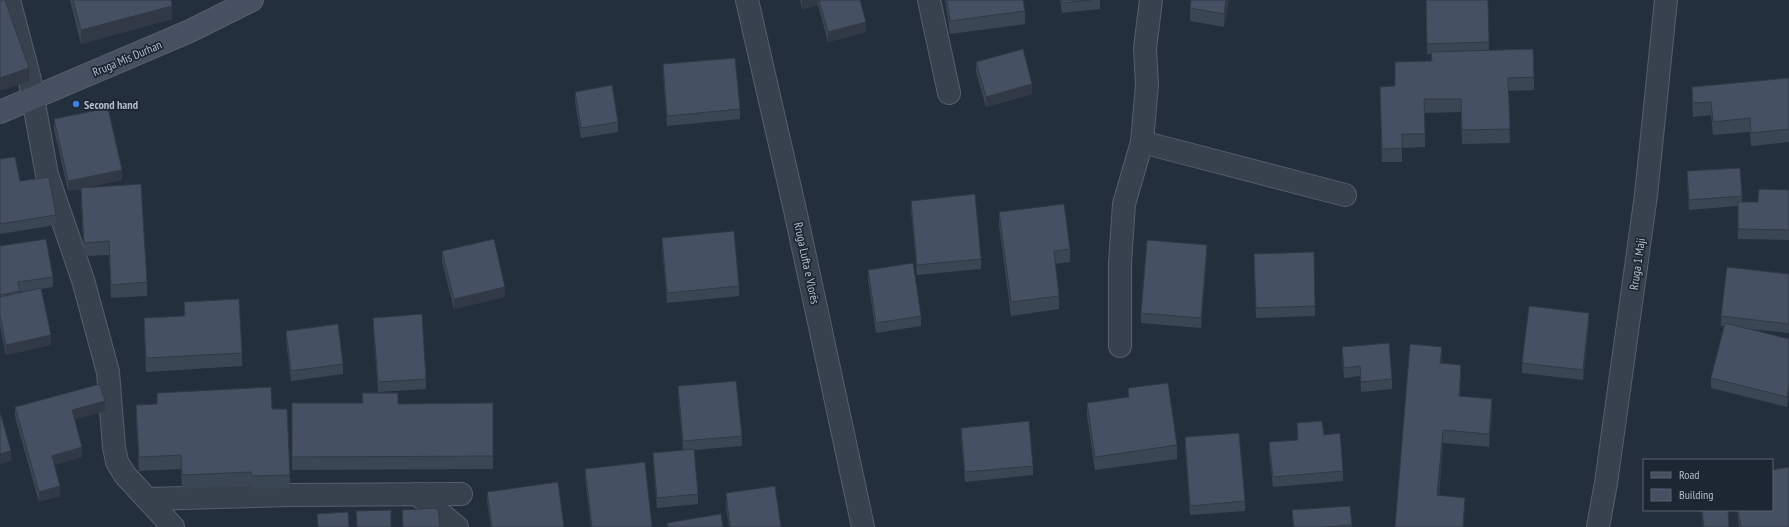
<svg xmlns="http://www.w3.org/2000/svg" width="1789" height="527" font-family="'PT Sans Narrow',sans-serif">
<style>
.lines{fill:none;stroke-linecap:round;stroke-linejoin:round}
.street-casing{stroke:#565f6c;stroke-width:24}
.secondary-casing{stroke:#565f6c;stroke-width:24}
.street{stroke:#38414e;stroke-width:22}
.secondary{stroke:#465061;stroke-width:22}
.wall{fill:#3b4654}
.shaded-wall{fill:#303945}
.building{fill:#455162;stroke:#303945}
.shop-dot{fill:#3f7fe0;stroke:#1d2633;stroke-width:1.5}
.labels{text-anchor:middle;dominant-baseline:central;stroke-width:3.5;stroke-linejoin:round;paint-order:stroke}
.street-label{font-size:12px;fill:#b4bcc9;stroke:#1d2633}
.poi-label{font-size:12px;font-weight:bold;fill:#b4bcc9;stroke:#1d2633;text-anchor:start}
</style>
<rect width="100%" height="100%" fill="#242f3e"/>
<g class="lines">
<defs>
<g id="street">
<polyline points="9,0 29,76 47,175 83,280 108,372 114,447 117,462 125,475 173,527"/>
<polyline points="747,0 795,210 863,527"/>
<polyline points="929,0 949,93"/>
<polyline points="1142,142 1345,195"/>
<polyline points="1120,346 1120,263 1124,204 1142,142 1147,85 1145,48 1151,0"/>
<polyline points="417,494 457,527"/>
<polyline points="147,499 291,495 461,494"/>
<polyline points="1598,527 1606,483 1646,195 1666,0"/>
</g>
<polyline id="secondary" points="0,112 190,31 252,0"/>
</defs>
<use href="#street" class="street-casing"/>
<use href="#secondary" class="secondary-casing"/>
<use href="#street" class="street"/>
<use href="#secondary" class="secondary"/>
</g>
<g class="wall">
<polygon points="70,0 171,0 172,19 81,44"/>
<polygon points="800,0 860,0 866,32 828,42 818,5 802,9"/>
<polygon points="945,0 1023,0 1025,11 1025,24 950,34"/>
<polygon points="1060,0 1100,0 1100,9 1062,13"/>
<polygon points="1229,0 1224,27 1190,21 1190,8"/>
<polygon points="1426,0 1488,0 1489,50 1534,77 1534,90 1509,91 1510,143 1462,144 1461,112 1425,113 1425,147 1402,148 1402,162 1382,162 1380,87 1395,86 1431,61 1431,54 1427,54"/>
<polygon points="976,62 1032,94 986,107 976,72"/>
<polygon points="663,64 740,109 740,119 667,126 663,74"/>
<polygon points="1789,78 1789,142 1751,146 1750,132 1713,135 1711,115 1693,117 1692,101 1692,87"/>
<polygon points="575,92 618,122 618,132 581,138 575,102"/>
<polygon points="54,119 122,180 83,188 147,282 147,296 111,298 109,255 84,256 81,202 81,189 68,191 54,129"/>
<polygon points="0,159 20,181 56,215 56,225 0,234"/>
<polygon points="1687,171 1742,196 1742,202 1758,202 1789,190 1789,240 1738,239 1738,206 1689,210 1687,181"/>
<polygon points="911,201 981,259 981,269 917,275 911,211"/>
<polygon points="999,212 1070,249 1070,262 1055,264 1059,296 1059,309 1011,316 999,225"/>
<polygon points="662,238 739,286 739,296 667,303 662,248"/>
<polygon points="0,246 53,277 53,287 41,289 51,345 6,355 0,326"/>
<polygon points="442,251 505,297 454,309 442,261"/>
<polygon points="1207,255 1201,328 1141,323 1141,313"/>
<polygon points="1254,264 1315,306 1315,316 1256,318"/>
<polygon points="868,270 921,316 921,326 876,333 868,280"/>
<polygon points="1789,274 1789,333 1749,329 1789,339 1789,396 1787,407 1711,388 1711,378 1724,326 1721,326 1721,316"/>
<polygon points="184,302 242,353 242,366 146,372 144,331 144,318 184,316"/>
<polygon points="373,318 426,379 426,389 378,392 373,327"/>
<polygon points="1589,323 1583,380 1522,373 1522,363"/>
<polygon points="286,331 343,364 343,374 291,381 286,341"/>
<polygon points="1342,347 1392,379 1392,389 1361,392 1360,376 1344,378 1342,357"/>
<polygon points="1442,360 1442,364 1461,379 1460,396 1492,412 1489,447 1443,443 1439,496 1465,511 1395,527"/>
<polygon points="678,386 742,436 742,446 694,450 698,494 698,504 657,508 653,462 653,453 683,450 678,396"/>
<polygon points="1128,388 1177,445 1177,459 1095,470 1087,416 1087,403 1128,397"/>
<polygon points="157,393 272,409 290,475 290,488 252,489 251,485 182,489 181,469 139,471 136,418 136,405 157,404"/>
<polygon points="292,403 398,404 493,403 493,469 292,470"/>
<polygon points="15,407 105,411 75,419 82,457 54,465 60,496 39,502 15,417"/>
<polygon points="1297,423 1324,435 1343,471 1343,481 1273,487 1269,452 1269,442 1297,440"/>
<polygon points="961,428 1033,466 1033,475 965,482 961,438"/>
<polygon points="1185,437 1245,501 1245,511 1190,515 1185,447"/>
<polygon points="585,469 652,527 591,527 585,479"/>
<polygon points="487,492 564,527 491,527 487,502"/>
<polygon points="726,493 781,527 729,527 726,507"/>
<polygon points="1350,506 1352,527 1293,527 1292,510"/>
<polygon points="1701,510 1728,510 1729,527 1703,527"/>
<polygon points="1737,510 1772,510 1789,527 1739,527"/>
</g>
<g class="shaded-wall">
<polygon points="802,0 818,0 818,5 802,9"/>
<polygon points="1226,0 1229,0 1224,27 1224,14"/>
<polygon points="172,6 172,19 81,44 81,30"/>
<polygon points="866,22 866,32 828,42 828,32"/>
<polygon points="29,68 29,81 0,91 0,78"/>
<polygon points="1032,84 1032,94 986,107 986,97"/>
<polygon points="122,170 122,180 68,191 68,181"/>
<polygon points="1207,245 1207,255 1201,328 1201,318"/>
<polygon points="505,287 505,297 454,309 454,299"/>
<polygon points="1589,313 1589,323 1583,380 1583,370"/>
<polygon points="51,335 51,345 6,355 6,345"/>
<polygon points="1442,347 1442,360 1440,377 1440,363"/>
<polygon points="1461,365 1461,379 1459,409 1459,396"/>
<polygon points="1789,386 1789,396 1787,407 1787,397"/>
<polygon points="1492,399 1492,412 1489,447 1489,434"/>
<polygon points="105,401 105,411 72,420 72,410"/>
<polygon points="1443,430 1443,443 1437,509 1437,495"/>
<polygon points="82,447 82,457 52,466 52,456"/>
<polygon points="11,451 11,461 0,464 0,454"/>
<polygon points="60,486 60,496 39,502 39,492"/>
<polygon points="1465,498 1465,511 1464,527 1463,527"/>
</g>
<g class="building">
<polygon points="0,0 5,0 29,68 0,78"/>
<polygon points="73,0 171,0 172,6 81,30"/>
<polygon points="819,0 860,0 866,22 828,32"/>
<polygon points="947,0 1023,0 1025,11 950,21"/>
<polygon points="1061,0 1091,0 1062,3"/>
<polygon points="1191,0 1226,0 1224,14 1190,8"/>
<polygon points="1426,0 1488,0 1489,42 1427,44"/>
<polygon points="1023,49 1032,84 986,97 976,62"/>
<polygon points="1533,49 1534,77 1508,78 1510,129 1462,130 1461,99 1424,99 1425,134 1402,134 1402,148 1382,149 1380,87 1395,86 1395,62 1432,61 1431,52"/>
<polygon points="735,58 740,109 667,116 663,64"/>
<polygon points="1789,78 1789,129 1751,133 1750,118 1713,122 1711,102 1693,103 1692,87"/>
<polygon points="612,85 618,122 581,128 575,92"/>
<polygon points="108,108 122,170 68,181 54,119"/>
<polygon points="15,157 20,181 49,177 56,215 0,224 0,159"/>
<polygon points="1740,168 1742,196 1689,200 1687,171"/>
<polygon points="141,184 147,282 111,285 109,241 84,243 81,188"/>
<polygon points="1759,189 1789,190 1789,230 1738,229 1738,202 1758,202"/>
<polygon points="975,194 981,259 917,265 911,201"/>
<polygon points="1064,204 1070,249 1054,251 1059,296 1011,302 999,212"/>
<polygon points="734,231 739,286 667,293 662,238"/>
<polygon points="46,239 53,277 18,282 20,291 0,295 0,246"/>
<polygon points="494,239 505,287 454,299 442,251"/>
<polygon points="1147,240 1207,245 1201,318 1141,313"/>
<polygon points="1314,252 1315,306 1256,308 1254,254"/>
<polygon points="913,263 921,316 876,323 868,270"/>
<polygon points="1727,267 1789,274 1789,324 1721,316"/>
<polygon points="41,288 51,335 6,345 0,316 0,297"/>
<polygon points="239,299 242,353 146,358 144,318 185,316 184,302"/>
<polygon points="1529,306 1589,313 1583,370 1522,363"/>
<polygon points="422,314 426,379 378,382 373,318"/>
<polygon points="1725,323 1789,339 1789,386 1787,397 1711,378"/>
<polygon points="338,324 343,364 291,371 286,331"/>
<polygon points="1389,343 1392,379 1361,382 1360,366 1344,368 1342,347"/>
<polygon points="1410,344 1442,347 1440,363 1461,365 1459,396 1492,399 1489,434 1443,430 1437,495 1465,498 1463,527 1395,527"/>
<polygon points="736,381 742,436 683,441 678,386"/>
<polygon points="1168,383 1177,445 1095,457 1087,403 1129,397 1128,388"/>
<polygon points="100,384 105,401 72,410 82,447 52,456 60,486 39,492 15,407"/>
<polygon points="271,387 272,409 287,409 290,475 252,476 251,472 182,475 181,455 139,457 136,405 157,404 157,393"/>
<polygon points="362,393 398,393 398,404 493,403 493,456 292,457 292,403 363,403"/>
<polygon points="0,412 11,451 0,454"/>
<polygon points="1029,421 1033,466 965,472 961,428"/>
<polygon points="1322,421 1324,435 1340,433 1343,471 1273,477 1269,442 1298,440 1297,423"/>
<polygon points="1239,433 1245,501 1190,506 1185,437"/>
<polygon points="694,449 698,494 657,498 653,453"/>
<polygon points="645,462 652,527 592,527 585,469"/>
<polygon points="1789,467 1789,527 1741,527 1738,510 1772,510 1772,470"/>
<polygon points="558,482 564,527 492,527 487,492"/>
<polygon points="775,486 781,527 730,527 726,493"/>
<polygon points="1350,506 1352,525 1325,527 1294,527 1292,510"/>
<polygon points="438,508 440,527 403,527 402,510"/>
<polygon points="391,510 391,527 357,527 356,511"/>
<polygon points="1702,510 1728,510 1729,527 1704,527"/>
<polygon points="348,512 349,527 318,527 317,514"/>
<polygon points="721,514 723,527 668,527 667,523"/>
</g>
<circle class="shop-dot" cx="76" cy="104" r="4"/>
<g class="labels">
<g class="street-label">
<text transform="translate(127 58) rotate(-23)">Rruga Mis Durhan</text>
<text transform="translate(807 263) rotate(78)">Rruga Lufta e Vlorës</text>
<text transform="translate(1637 264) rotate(-82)">Rruga 1 Maji</text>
</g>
<g class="poi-label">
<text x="84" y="104">Second hand</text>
</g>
</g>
<rect x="1643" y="459" width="130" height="52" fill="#1d2633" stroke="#59626f"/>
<rect x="1651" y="472" width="20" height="6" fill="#465061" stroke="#59626f"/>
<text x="1679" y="479" font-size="12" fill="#b4bcc9">Road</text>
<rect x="1651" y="489" width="20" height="12" fill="#455162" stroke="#59626f"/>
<text x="1679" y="499" font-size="12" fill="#b4bcc9">Building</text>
</svg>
